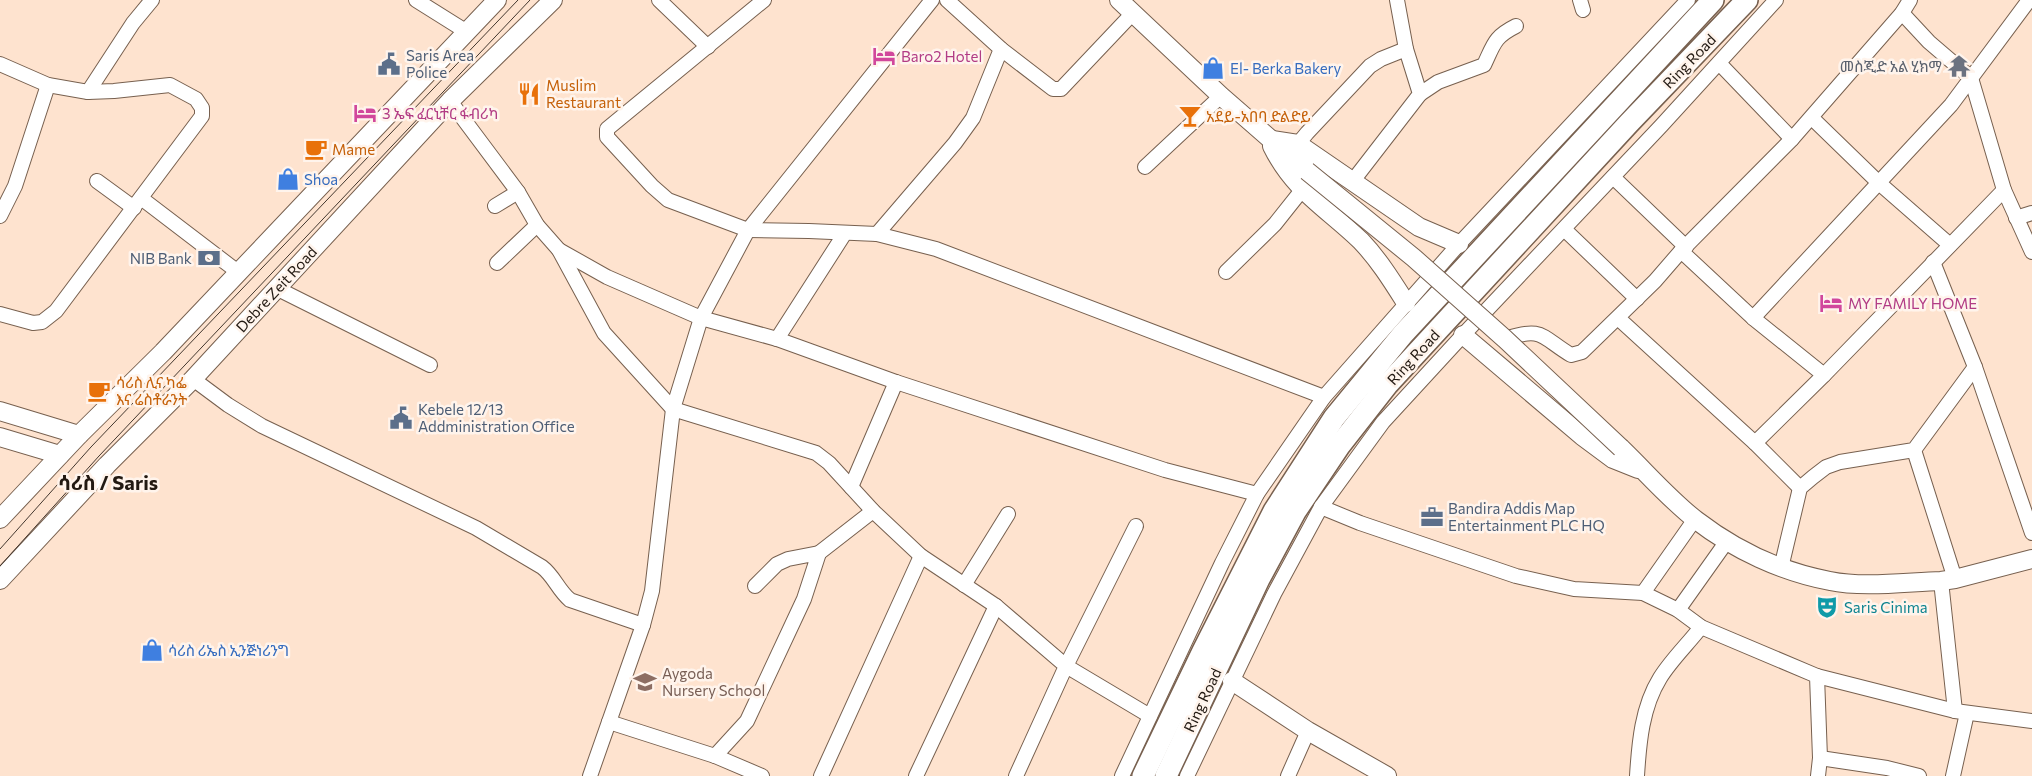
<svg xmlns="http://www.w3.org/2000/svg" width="2032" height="776" font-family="Commissioner,'Noto Sans Ethiopic',sans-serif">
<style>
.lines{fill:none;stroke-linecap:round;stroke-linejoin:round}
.minor-casing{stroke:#77604f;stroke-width:16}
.major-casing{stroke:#77604f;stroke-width:20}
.highway-casing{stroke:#77604f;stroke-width:24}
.minor{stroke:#fff;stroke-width:14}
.major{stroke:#fff;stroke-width:18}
.highway{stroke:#fff;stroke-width:21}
.tram{stroke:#44382f;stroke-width:1}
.major-bridge-casing{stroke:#77604f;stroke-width:20;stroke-linecap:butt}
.major-bridge{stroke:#fff;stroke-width:18}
.labels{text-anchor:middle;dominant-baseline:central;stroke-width:5;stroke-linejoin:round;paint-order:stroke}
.service-label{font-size:15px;fill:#4e5e75;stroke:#fff4ec;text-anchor:start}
.hotel-label{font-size:15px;fill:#b23c85;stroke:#fff4ec;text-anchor:start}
.street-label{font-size:15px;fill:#221912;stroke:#fff4ec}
.worship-label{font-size:15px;fill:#5b616d;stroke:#fff4ec;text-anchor:end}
.shop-label{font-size:15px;fill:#366cbe;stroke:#fff4ec;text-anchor:start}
.food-label{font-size:15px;fill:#c56008;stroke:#fff4ec;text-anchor:start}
.culture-label{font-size:15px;fill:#0d838f;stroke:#fff4ec;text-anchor:start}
.education-label{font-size:15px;fill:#785e54;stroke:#fff4ec;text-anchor:start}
.district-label{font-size:20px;font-weight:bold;fill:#221912;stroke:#fff4ec}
</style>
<rect width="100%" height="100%" fill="#fee3cf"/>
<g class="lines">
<defs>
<g id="minor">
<polyline points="416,0 467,32"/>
<polyline points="659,0 708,47"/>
<polyline points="764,0 607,129 607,137 652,186 668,200 748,230 809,231 877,234 936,249 1324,397"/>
<polyline points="1580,0 1583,10"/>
<polyline points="1001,49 1053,89 1061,89 1133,13"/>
<polyline points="1719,63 1792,139"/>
<polyline points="0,64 48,85 88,92 114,91 170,85 196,99 202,108 202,116 56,311 42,322 33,323 0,314"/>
<polyline points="88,92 133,23 152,0"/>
<path d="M1420 94 1438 82 1484 65C1494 44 1494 37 1516 26"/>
<polyline points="450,101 518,192 537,225 559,250 604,333 673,409 816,453 829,463 873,511 921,556 996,606 1066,666 1016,776"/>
<polyline points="1812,118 1879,183 1950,245"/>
<polyline points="1298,144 1307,133 1370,66 1381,59 1406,49"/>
<polyline points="1145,167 1221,96"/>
<polyline points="1613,177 1686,247"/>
<polyline points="97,181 134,208"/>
<polyline points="1352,182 1420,94 1406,49 1397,0"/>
<polyline points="2004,190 2032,252"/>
<polyline points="141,198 238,272"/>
<polyline points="495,206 518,192"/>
<polyline points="0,216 15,186 48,85"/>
<polyline points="2016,218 2032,213"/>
<polyline points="1564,229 1637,299"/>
<polyline points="877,234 955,143 973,118 1001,49 947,0"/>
<polyline points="559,250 607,277 701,318 777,339 896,382 1165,470 1257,494"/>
<polyline points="1681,251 1753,318 1824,375 2004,190 1971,78 1929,42 1902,13"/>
<polyline points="1933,262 1975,367 2032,533"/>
<polyline points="497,263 537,225"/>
<polyline points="1226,272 1275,224 1302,190"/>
<polyline points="276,288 430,365"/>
<polyline points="1618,318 1755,443 1824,375"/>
<polyline points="1753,318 1951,105 2029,0"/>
<polyline points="777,339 845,233"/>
<path d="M1505 339C1543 326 1541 337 1571 355L1582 352 1655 281 1681 251 1792 139 1902 13 1910 0"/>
<path d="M193 379 228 405 262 426 476 528 542 567C554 576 558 590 570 600L643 625"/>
<polyline points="1755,443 1800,488"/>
<polyline points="1914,450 1955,579"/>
<polyline points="851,487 896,382"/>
<polyline points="1321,507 1360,523 1516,576 1574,589 1643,593 1678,610 1701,627 1817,676 1820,758 1818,776"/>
<polyline points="1136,526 1066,666 1150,716"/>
<polyline points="819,553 873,511"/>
<polyline points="1781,568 1800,488 1813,477 1826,467 1840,462 1914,450 1975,367"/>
<polyline points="1941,581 1955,711"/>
<polyline points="964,585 1008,514"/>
<polyline points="1643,593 1695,519"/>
<polyline points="1678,610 1727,541"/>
<polyline points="1817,676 1955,711 2032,721"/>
<polyline points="609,722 715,756 762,776"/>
<polyline points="715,756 747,721 804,599 819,553 788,559 777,564 755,586"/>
<polyline points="1820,758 1887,768 1919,776"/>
<polyline points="590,776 643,625 652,591 673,409 701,318 748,230 932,0"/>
<polyline points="821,776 921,556"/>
<polyline points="916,776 996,606"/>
<polyline points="1122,776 1222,563 1257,494 1324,397 1459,244 1688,0"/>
<polyline points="1187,776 1274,594 1321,507 1383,422 1463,335 1661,126 1776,0"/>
<polyline points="1288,776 1308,731"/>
<path d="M1637 776C1639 743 1642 707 1660 678 1671 660 1688 644 1701 627"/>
<polyline points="1953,776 1967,713"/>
</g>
<g id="major">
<polyline points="1119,0 1221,96 1307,171"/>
<polyline points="1272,140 1298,144 1419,227 1459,244"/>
<path d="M1272 146C1294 191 1327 208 1361 241 1379 260 1392 281 1406 303"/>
<polyline points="1463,335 1582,436 1613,459 1638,469"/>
<polyline points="0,411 79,435"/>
<polyline points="0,437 60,455"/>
<path d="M1621 448C1646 472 1669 499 1696 520 1735 550 1782 572 1830 581 1863 588 1907 582 1941 581L1955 579 2032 559"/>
<polyline points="0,519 79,435 163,352 497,0"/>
<polyline points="0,580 107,465 193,379 450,101 553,0"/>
<polyline points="1232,681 1308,731 1387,776"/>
</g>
<g id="highway">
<polyline points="1143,776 1203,651 1274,511 1334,418 1403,334 1713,0"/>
<polyline points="1166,776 1259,579 1295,512 1340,445 1387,385 1629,123 1747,0"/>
</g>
</defs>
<use href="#minor" class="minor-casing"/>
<use href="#major" class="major-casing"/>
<use href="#highway" class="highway-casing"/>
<use href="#minor" class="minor"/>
<use href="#major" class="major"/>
<use href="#highway" class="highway"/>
<g class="tram">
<polyline points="0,549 91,447 518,0"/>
<polyline points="0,566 99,456 530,0"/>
</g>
<defs>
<polyline id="major-bridge" points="1307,171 1414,258 1505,339 1621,448"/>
</defs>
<use href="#major-bridge" class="major-bridge-casing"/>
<use href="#major-bridge" class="major-bridge"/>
</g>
<defs>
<symbol id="hotel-bare" viewBox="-9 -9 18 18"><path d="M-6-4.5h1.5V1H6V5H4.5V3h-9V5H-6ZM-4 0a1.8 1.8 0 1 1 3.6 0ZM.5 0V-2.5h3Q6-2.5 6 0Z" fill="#d1479c" stroke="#fff4ec" stroke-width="2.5" paint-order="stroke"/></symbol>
<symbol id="civic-bare" viewBox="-9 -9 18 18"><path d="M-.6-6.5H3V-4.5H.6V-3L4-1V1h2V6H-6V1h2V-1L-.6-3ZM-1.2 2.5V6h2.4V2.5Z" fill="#5c6f8a" stroke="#fff4ec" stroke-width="2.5" paint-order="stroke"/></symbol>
<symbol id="temple-bare" viewBox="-9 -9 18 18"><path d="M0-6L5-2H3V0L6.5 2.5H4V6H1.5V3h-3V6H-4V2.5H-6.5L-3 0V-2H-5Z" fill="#6b7280" stroke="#fff4ec" stroke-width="2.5" paint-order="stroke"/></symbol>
<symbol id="shop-bare" viewBox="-9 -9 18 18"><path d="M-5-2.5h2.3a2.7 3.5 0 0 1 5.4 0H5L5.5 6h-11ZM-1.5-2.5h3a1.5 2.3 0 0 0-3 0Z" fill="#3f7fe0" stroke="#fff4ec" stroke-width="2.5" paint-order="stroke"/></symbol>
<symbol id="restaurant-bare" viewBox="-9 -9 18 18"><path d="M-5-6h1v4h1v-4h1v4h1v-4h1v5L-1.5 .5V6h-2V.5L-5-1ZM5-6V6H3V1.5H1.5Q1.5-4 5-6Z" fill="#e8710a" stroke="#fff4ec" stroke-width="2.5" paint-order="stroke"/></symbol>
<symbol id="bar-bare" viewBox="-9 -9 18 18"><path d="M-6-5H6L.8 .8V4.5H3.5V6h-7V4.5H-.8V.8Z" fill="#e8710a" stroke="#fff4ec" stroke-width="2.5" paint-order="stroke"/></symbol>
<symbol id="cafe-bare" viewBox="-9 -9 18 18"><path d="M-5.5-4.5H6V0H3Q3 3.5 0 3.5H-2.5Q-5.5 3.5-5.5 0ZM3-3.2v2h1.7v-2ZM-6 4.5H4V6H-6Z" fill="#e8710a" stroke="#fff4ec" stroke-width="2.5" paint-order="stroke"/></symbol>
<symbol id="bank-bare" viewBox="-9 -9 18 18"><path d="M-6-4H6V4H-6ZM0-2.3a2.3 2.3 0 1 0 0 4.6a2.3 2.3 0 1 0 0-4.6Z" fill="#5c6f8a" stroke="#fff4ec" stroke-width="2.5" paint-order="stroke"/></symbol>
<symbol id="office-bare" viewBox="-9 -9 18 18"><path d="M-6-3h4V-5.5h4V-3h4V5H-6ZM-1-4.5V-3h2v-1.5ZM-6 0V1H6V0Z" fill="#5c6f8a" stroke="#fff4ec" stroke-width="2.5" paint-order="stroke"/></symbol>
<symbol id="theatre-bare" viewBox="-9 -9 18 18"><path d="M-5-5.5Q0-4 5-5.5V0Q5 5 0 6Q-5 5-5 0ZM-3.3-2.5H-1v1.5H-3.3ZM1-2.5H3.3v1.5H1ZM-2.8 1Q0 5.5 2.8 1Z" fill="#0f9aa8" stroke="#fff4ec" stroke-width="2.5" paint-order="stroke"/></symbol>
<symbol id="university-bare" viewBox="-9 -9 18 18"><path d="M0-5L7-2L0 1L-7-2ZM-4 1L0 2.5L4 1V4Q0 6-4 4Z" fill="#8d6e63" stroke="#fff4ec" stroke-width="2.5" paint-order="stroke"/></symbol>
</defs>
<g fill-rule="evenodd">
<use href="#hotel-bare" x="868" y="40" width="32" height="32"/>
<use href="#civic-bare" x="373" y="48" width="32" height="32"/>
<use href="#temple-bare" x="1943" y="50" width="32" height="32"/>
<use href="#shop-bare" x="1197" y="52" width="32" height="32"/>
<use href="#restaurant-bare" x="513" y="78" width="32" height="32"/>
<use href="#hotel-bare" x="349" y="97" width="32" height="32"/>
<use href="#bar-bare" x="1174" y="100" width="32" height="32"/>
<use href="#cafe-bare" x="300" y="133" width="32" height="32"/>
<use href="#shop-bare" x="272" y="163" width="32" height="32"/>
<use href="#bank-bare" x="193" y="242" width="32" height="32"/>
<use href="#hotel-bare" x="1815" y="287" width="32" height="32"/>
<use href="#cafe-bare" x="83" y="375" width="32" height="32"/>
<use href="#civic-bare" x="385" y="402" width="32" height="32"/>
<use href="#office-bare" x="1416" y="501" width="32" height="32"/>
<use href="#theatre-bare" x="1811" y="591" width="32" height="32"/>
<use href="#shop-bare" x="136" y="634" width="32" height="32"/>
<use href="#university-bare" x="629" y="666" width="32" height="32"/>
</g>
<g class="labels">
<g class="service-label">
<text x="406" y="55">Saris Area<tspan x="406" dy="17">Police</tspan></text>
<text x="192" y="258" text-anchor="end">NIB Bank</text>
<text x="418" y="409">Kebele 12/13<tspan x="418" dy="17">Addministration Office</tspan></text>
<text x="1448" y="508">Bandira Addis Map<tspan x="1448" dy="17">Entertainment PLC HQ</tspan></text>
</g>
<g class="hotel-label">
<text x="901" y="56">Baro2 Hotel</text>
<text x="382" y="113">3 ኤፍ ፈርኒቸር ፋብሪካ</text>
<text x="1848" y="303">MY FAMILY HOME</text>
</g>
<g class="street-label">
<text transform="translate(1689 61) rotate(-46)">Ring Road</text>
<text transform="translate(276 289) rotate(-47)">Debre Zeit Road</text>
<text transform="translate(1413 357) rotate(-47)">Ring Road</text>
<text transform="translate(1202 700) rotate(-65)">Ring Road</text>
</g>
<g class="worship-label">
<text x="1942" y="66">መስጂድ አል ሂክማ</text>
</g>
<g class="shop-label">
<text x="1230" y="68">El- Berka Bakery</text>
<text x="304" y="179">Shoa</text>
<text x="168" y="650">ሳሪስ ሪኤስ ኢንጅነሪንግ</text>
</g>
<g class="food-label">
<text x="546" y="85">Muslim<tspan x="546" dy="17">Restaurant</tspan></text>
<text x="1206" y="116">አደይ-አበባ ድልድይ</text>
<text x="332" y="149">Mame</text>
<text x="116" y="382">ሳሪስ ሊና ካፌ<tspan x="116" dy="17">እና ሬስቶራንት</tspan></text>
</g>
<g class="culture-label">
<text x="1844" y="607">Saris Cinima</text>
</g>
<g class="education-label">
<text x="662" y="673">Aygoda<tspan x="662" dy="17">Nursery School</tspan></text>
</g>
<g class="district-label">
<text x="108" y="482">ሳሪስ / Saris</text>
</g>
</g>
</svg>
